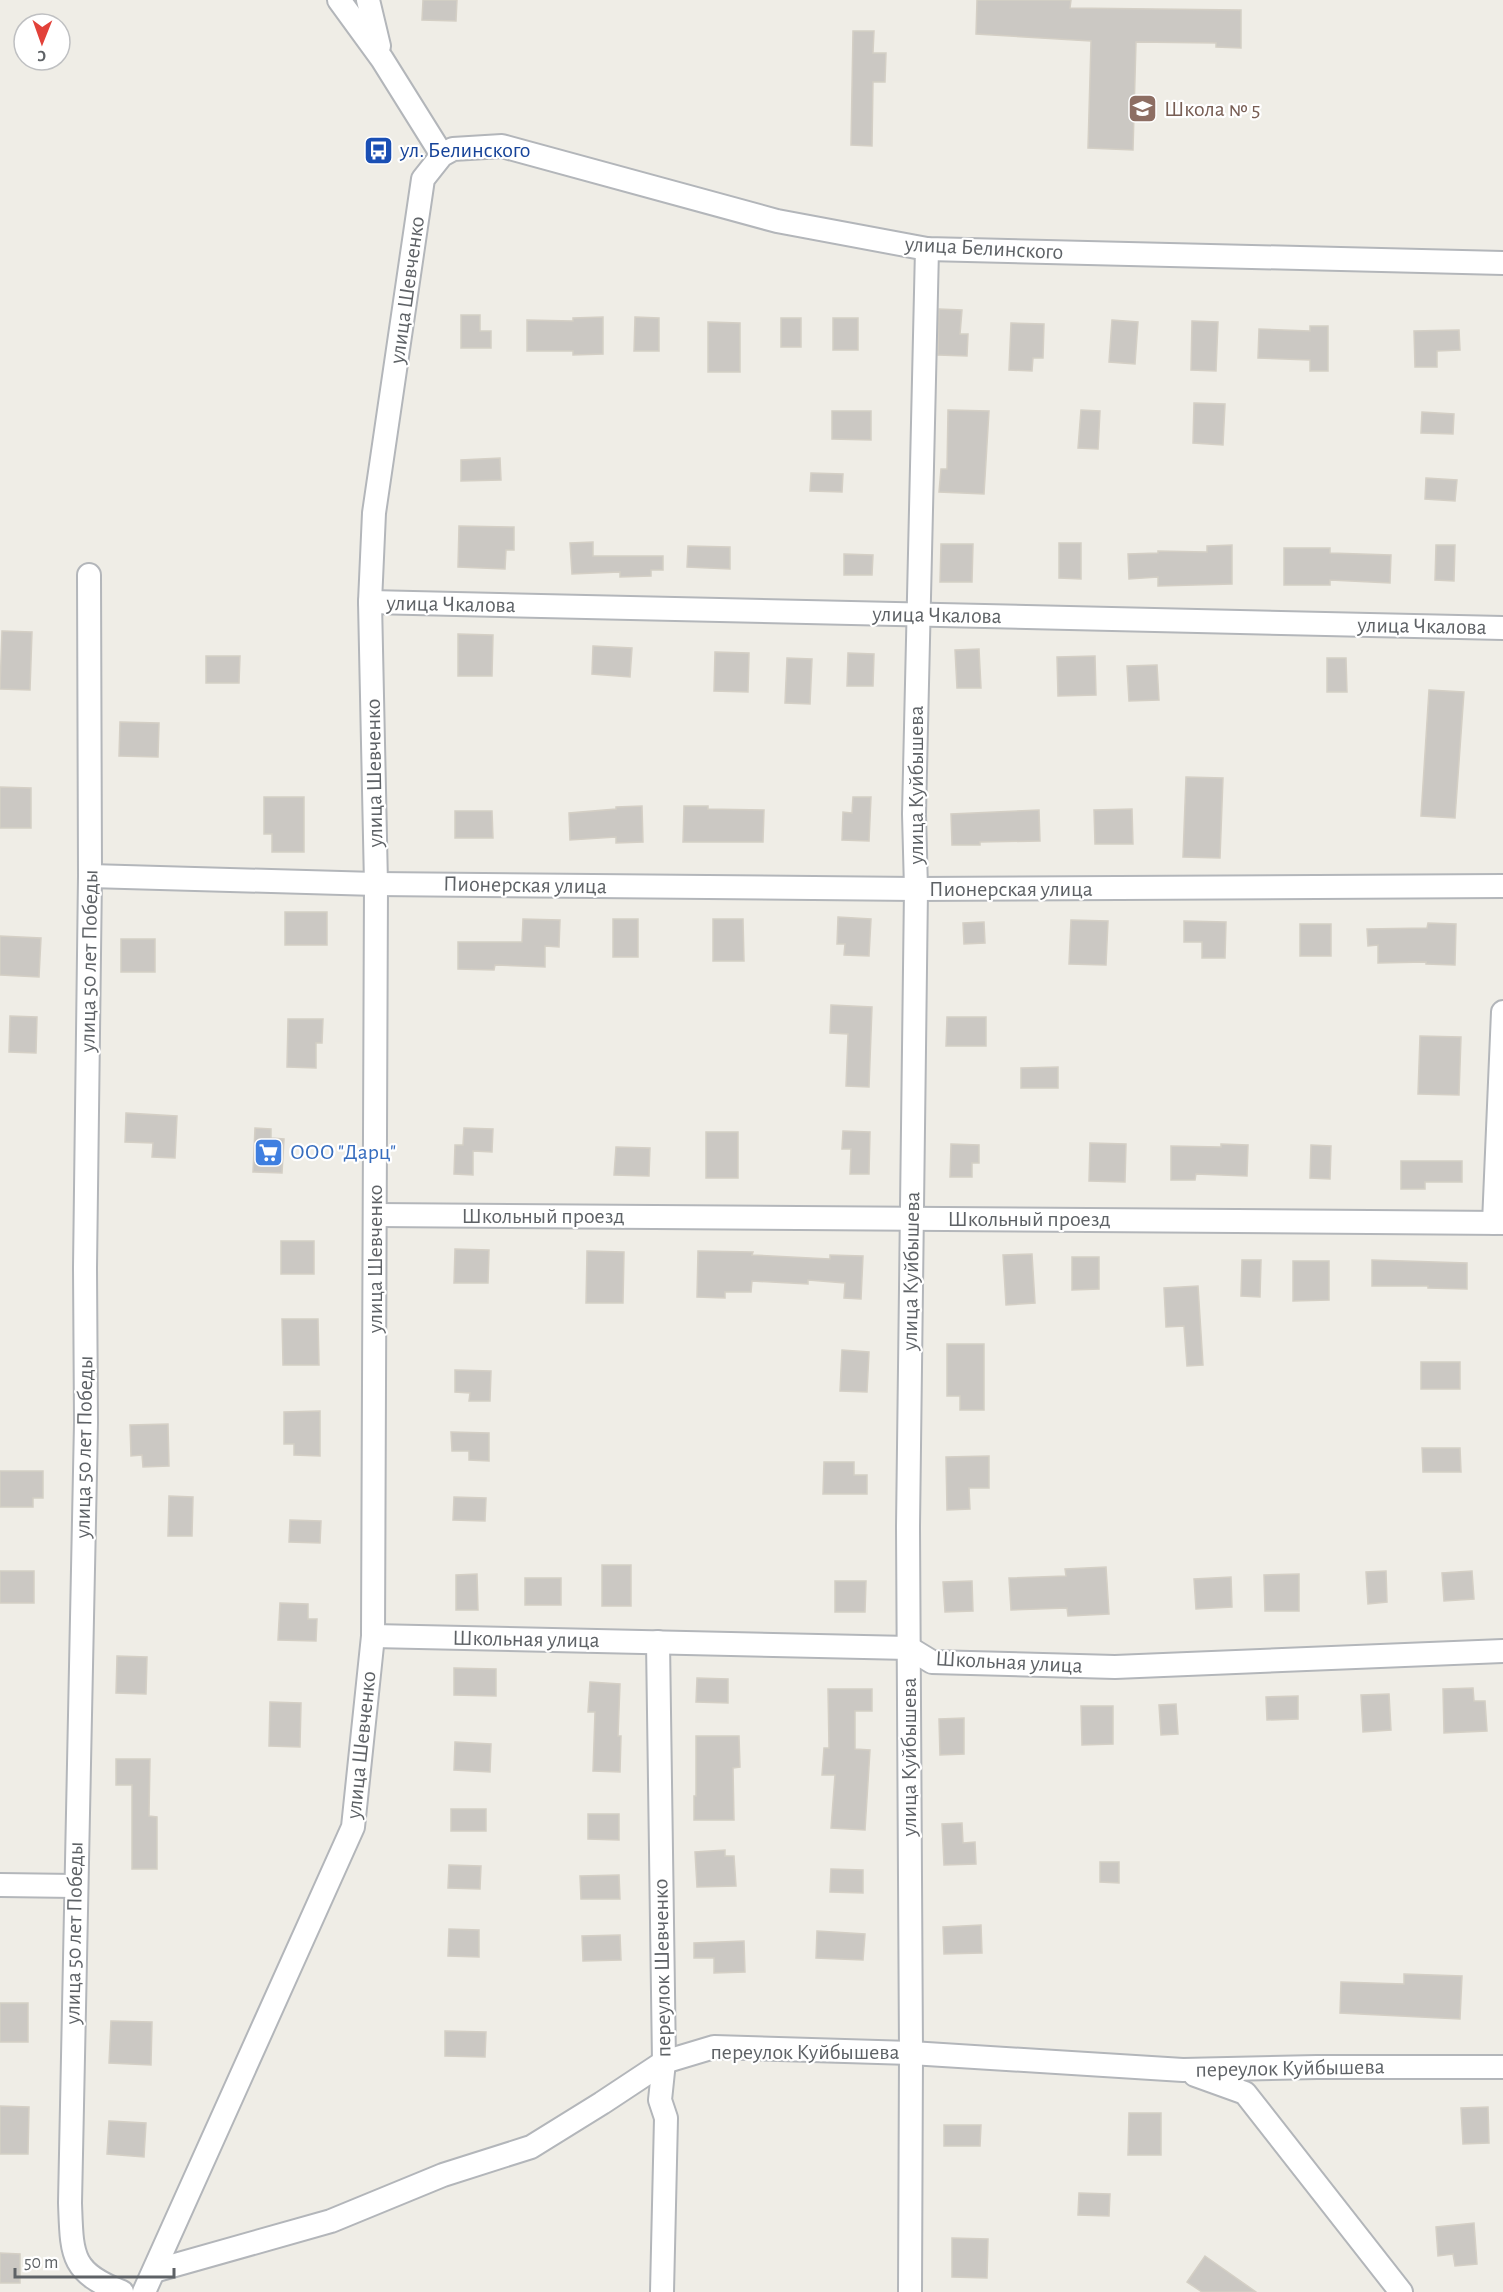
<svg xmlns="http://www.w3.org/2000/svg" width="1503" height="2292" font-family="'Alegreya Sans',sans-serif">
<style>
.building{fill:#cbc8c3;stroke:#d4cfc5;stroke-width:1.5}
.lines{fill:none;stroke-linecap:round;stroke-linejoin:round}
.street-casing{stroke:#b3b6ba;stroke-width:26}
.street{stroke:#fff;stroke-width:22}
.labels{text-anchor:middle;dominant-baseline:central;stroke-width:4.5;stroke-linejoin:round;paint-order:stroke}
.education-label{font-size:22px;fill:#785e54;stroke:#fff;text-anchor:start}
.transit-label{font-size:22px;fill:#164399;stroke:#fff;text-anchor:start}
.street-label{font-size:22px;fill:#5e6266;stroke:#fff}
.shop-label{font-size:22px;fill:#366cbe;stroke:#fff;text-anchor:start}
</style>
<rect width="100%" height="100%" fill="#efede6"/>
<g class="building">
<polygon points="423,0 457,0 456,21 422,20"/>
<polygon points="977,0 1071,0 1070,8 1241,10 1241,48 1216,47 1216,43 1136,42 1133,150 1088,148 1091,41 976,34"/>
<polygon points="853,31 874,31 873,53 886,53 885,82 873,82 872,146 851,145"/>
<polygon points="939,309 962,310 960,334 968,334 967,356 938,355"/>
<polygon points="461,315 480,315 480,331 491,331 491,348 461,348"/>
<polygon points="603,317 603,354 573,355 573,351 527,351 527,320 573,321 573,318"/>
<polygon points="635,317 659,318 659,351 634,351"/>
<rect x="781" y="318" width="20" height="29"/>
<rect x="833" y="318" width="25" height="32"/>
<polygon points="1112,320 1138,322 1135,364 1109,362"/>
<polygon points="1192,321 1218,322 1216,371 1191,370"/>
<polygon points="708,322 740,323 740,372 708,372"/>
<polygon points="1011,323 1044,324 1043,358 1033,358 1032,371 1009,370"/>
<polygon points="1310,326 1328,326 1328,371 1310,371 1310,360 1258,358 1259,329 1310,331"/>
<polygon points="1459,330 1460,350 1437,351 1437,367 1415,367 1414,331"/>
<polygon points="1194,403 1225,404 1223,445 1193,443"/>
<polygon points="948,410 989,411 984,494 939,492 941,469 947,469"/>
<polygon points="1081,410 1100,411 1098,449 1078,448"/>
<polygon points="832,411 871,411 871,440 832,439"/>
<polygon points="1422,412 1454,414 1453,434 1421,433"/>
<polygon points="500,458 501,480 461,481 461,460"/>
<polygon points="811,473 843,474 842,492 810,491"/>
<polygon points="1426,478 1457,480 1455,501 1425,499"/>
<polygon points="459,526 514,527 514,550 506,550 505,569 458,567"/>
<polygon points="593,542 593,556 663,556 663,570 651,570 651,576 620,577 620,572 572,574 570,543"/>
<polygon points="1059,543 1081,543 1081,579 1059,578"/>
<polygon points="941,544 973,544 972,582 940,582"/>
<polygon points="1232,545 1232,584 1158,586 1158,577 1129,579 1128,554 1158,553 1158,551 1207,552 1207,546"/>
<polygon points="1436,545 1455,545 1454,581 1435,580"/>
<polygon points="688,546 730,547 730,569 687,567"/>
<polygon points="1284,548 1330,548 1330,553 1391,555 1390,583 1330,580 1330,585 1284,585"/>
<polygon points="844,554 873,555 872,575 844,575"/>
<polygon points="2,631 32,632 30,690 0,689"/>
<polygon points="458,634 493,635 492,676 458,676"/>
<polygon points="593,646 632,648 630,677 592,674"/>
<polygon points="979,649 981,688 957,688 955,650"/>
<polygon points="715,652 749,653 748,692 714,691"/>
<polygon points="848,653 874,654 873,686 847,686"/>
<polygon points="206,656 240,656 239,683 206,683"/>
<polygon points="1095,656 1096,695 1058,696 1057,657"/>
<polygon points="787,658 812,659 810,704 785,703"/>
<polygon points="1327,658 1346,658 1347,692 1327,692"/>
<polygon points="1157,665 1159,700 1129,701 1127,666"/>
<polygon points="1429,690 1464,692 1455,818 1421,816"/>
<polygon points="120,722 159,723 158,757 119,756"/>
<polygon points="1186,777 1223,778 1220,858 1183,857"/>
<polygon points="0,787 31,788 31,828 0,828"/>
<polygon points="264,797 304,797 304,852 272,852 272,834 264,834"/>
<polygon points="853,797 871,797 869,841 842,840 843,812 852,813"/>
<polygon points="642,806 643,842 616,843 616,837 570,840 569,813 616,809 616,807"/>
<polygon points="684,806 708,806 708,809 764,810 763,842 683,842"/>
<polygon points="1132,809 1133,844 1095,844 1094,810"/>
<polygon points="1039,810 1040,841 980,842 980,845 952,845 951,814"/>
<polygon points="455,811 492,811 493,838 455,838"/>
<rect x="285" y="912" width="42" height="33"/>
<polygon points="838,917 871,919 869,956 844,955 845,944 837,944"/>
<polygon points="523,919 560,920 559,947 545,946 545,967 495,965 494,970 458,969 458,942 522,942"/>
<rect x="613" y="919" width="25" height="38"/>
<polygon points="713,919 743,919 744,961 713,961"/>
<polygon points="1071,920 1108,921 1106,965 1069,964"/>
<polygon points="1184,921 1226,922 1225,958 1202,958 1202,942 1184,942"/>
<polygon points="984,922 985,943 964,944 963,923"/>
<polygon points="1428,923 1456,924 1455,965 1426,964 1426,962 1378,963 1378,945 1368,946 1367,929 1427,928"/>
<rect x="1300" y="924" width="31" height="32"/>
<polygon points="0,936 41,938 39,977 0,975"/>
<rect x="121" y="939" width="34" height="33"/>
<polygon points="831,1005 872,1007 869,1087 846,1086 848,1034 830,1033"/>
<polygon points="10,1016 37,1017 36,1053 9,1052"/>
<polygon points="947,1017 986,1017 986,1046 946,1046"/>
<polygon points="288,1019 323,1019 322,1043 316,1043 316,1068 287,1067"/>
<polygon points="1420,1036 1461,1037 1459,1095 1418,1094"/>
<polygon points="1058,1067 1058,1088 1021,1088 1021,1068"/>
<polygon points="126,1113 177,1116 175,1158 152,1157 153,1143 125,1142"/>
<polygon points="255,1128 271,1129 271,1138 284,1139 282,1173 253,1172"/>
<polygon points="464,1128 493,1129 492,1152 473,1151 473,1175 454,1174 455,1145 463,1145"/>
<polygon points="843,1131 870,1132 869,1174 850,1174 851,1149 842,1149"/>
<rect x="706" y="1132" width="32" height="46"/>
<polygon points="1090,1143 1126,1144 1125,1182 1089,1181"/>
<polygon points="951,1144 979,1145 979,1163 972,1163 972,1177 950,1177"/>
<polygon points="1221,1144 1248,1145 1247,1176 1196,1174 1195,1180 1171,1180 1171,1146 1221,1147"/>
<polygon points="1311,1145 1331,1146 1330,1179 1310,1178"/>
<polygon points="616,1147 650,1148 649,1176 614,1175"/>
<polygon points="1401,1161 1462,1161 1462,1182 1425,1182 1425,1189 1401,1189"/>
<rect x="281" y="1241" width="33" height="33"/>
<polygon points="455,1249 489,1250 488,1283 454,1283"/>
<polygon points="587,1251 624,1252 623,1303 586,1303"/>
<polygon points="698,1251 753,1252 752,1255 830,1259 830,1255 863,1256 861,1299 844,1298 845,1283 808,1280 808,1284 752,1281 751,1292 725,1292 725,1298 697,1297"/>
<polygon points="1032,1254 1035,1303 1006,1305 1003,1255"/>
<polygon points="1072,1257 1099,1257 1099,1289 1072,1290"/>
<polygon points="1242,1260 1261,1260 1260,1297 1241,1296"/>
<polygon points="1372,1260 1467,1263 1467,1289 1428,1288 1428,1286 1372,1286"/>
<polygon points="1293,1261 1329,1261 1329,1300 1293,1301"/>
<polygon points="1198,1286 1203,1365 1187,1366 1184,1326 1166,1327 1164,1288"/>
<polygon points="282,1319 318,1319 319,1365 283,1365"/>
<polygon points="947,1344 984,1344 984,1410 960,1410 960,1396 947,1396"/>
<polygon points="842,1350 869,1352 867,1392 840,1391"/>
<rect x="1421" y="1362" width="39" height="27"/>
<polygon points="455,1370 491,1371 490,1401 469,1401 470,1393 455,1392"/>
<polygon points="320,1411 320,1456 294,1455 294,1444 284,1444 284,1412"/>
<polygon points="168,1424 169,1466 143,1467 142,1455 131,1456 130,1425"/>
<polygon points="451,1432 489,1433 489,1461 469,1460 469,1451 452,1451"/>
<polygon points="1422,1448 1460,1448 1461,1472 1423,1472"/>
<polygon points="989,1456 989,1488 969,1488 970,1509 947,1510 946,1457"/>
<polygon points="824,1462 854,1462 854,1475 867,1475 867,1494 823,1494"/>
<polygon points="0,1471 43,1471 43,1498 33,1498 33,1507 0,1507"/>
<polygon points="169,1496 193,1497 192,1536 168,1536"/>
<polygon points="454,1497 486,1498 485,1521 453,1520"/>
<polygon points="290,1520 321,1521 320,1543 289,1542"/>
<rect x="602" y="1565" width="29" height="41"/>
<polygon points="1106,1567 1109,1614 1068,1616 1067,1608 1011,1610 1009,1578 1066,1576 1065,1569"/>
<rect x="0" y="1571" width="34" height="32"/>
<polygon points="1386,1571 1387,1602 1368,1604 1366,1572"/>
<polygon points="1472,1571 1474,1599 1444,1601 1442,1573"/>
<polygon points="477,1574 478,1610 456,1610 456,1575"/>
<polygon points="1299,1574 1299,1611 1265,1611 1264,1575"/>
<polygon points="1231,1577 1232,1607 1196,1609 1194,1579"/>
<rect x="525" y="1578" width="36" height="27"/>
<polygon points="835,1581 866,1581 865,1612 835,1612"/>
<polygon points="972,1581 973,1611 945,1612 943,1582"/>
<polygon points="280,1603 308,1604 308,1619 317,1619 316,1641 278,1640"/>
<polygon points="117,1656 147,1657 146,1694 116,1693"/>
<polygon points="454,1668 496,1669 496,1696 454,1695"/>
<polygon points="697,1678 728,1679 728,1703 696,1702"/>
<polygon points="590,1682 620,1684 618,1736 621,1736 620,1772 593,1771 595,1712 588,1712"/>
<polygon points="1473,1688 1474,1701 1485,1701 1487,1731 1444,1733 1443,1689"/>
<polygon points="828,1689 872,1689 872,1711 855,1711 855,1749 870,1750 865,1830 831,1828 835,1775 822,1775 824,1748 829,1748"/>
<polygon points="1389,1694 1391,1730 1363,1732 1361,1695"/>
<polygon points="1298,1696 1298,1719 1267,1720 1266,1697"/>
<polygon points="270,1702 301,1703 300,1747 269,1746"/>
<polygon points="1176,1704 1178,1734 1161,1735 1159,1705"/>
<polygon points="1081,1706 1113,1706 1113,1744 1082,1745"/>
<polygon points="964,1718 964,1754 940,1755 939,1719"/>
<polygon points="696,1736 739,1736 740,1767 733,1768 734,1820 694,1820 694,1796 696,1796"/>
<polygon points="455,1742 491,1744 490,1772 454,1770"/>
<polygon points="116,1759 150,1759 149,1816 157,1817 157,1869 132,1869 132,1785 116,1785"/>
<rect x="451" y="1809" width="35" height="22"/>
<polygon points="588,1814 619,1814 619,1840 588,1839"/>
<polygon points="962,1823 963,1843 975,1842 976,1864 944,1865 942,1824"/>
<polygon points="725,1850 725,1856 734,1856 736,1886 697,1887 695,1852"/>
<polygon points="1100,1862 1119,1862 1119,1883 1100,1882"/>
<polygon points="449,1865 481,1866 480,1889 448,1888"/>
<polygon points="831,1869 863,1870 863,1893 830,1892"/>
<polygon points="619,1875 620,1899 581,1899 580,1876"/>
<polygon points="981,1925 982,1953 944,1954 943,1927"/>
<polygon points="449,1929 479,1930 479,1957 448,1956"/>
<polygon points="817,1931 865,1934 863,1960 816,1958"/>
<polygon points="620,1935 621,1960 583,1961 582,1936"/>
<polygon points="744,1941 745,1972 714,1973 714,1958 694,1958 694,1943"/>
<polygon points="1404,1974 1462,1976 1460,2019 1340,2013 1341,1982 1404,1984"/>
<rect x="0" y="2003" width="28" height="39"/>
<polygon points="111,2021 152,2022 151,2065 109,2063"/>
<polygon points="445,2031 486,2032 485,2057 445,2056"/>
<polygon points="0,2106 29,2107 28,2154 0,2154"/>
<polygon points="1488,2107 1489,2143 1463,2144 1461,2108"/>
<polygon points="1129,2113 1161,2113 1161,2155 1128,2155"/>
<polygon points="109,2121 146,2123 144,2157 107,2154"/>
<polygon points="944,2125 981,2125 980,2146 944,2146"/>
<polygon points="1079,2193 1110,2194 1109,2216 1078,2215"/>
<polygon points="1474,2223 1477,2264 1455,2266 1453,2254 1438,2256 1436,2227"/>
<polygon points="952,2238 988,2239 987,2278 952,2277"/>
<polygon points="0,2253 20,2254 20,2283 0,2283"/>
<polygon points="1205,2256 1256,2292 1202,2292 1187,2282"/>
</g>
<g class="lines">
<defs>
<g id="street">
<polyline points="339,0 382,59 442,155"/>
<polyline points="368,0 379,46"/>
<path d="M89 575 90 876 85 1268 86 1423 70 2203C72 2255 70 2272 122 2292"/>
<polyline points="370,602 1503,628"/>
<polyline points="90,876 376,884 916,889 1503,886"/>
<polyline points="376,1215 1503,1223"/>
<polyline points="1494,1223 1503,1012"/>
<polyline points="373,1636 909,1648 932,1662 1115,1667 1503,1651"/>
<polyline points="658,1642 664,2062 660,2100 666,2118 662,2292"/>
<polyline points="0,1885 75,1886"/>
<polyline points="1195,2075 1245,2093 1401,2292"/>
<polyline points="154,2271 331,2221 443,2175 531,2147 602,2103 664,2062 714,2047 911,2053 1183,2070 1317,2067 1503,2067"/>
<polyline points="144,2292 353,1827 373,1636 376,884 370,602 374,513 423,179 442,155 453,149 502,146 777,221 927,249 1503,263"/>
<polyline points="910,2292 911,2053 908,1527 916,889 914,814 927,249"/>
</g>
</defs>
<use href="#street" class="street-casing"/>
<use href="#street" class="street"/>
</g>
<defs>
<symbol id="school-square" viewBox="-11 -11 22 22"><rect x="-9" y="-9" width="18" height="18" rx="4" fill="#8d6e63" stroke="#fff"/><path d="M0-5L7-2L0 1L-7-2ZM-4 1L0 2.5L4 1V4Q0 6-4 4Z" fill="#fff"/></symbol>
<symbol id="bus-square" viewBox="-11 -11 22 22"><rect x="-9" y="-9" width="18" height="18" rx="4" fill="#1a4fb4" stroke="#fff"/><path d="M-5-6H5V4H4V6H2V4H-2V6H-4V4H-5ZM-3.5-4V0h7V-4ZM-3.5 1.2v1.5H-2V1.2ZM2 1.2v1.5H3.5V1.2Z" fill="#fff"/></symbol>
<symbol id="supermarket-square" viewBox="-11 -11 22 22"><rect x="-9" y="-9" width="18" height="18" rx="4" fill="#3f7fe0" stroke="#fff"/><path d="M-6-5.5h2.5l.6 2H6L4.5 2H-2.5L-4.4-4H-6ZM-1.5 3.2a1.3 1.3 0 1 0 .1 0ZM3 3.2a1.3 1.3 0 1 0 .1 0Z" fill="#fff"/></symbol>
</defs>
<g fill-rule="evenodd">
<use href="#school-square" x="1126" y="92" width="33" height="33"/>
<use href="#bus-square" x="362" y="134" width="33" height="33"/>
<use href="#supermarket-square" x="252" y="1136" width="33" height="33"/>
</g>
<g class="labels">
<g class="education-label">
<text x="1164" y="109">Школа № 5</text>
</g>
<g class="transit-label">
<text x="400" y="150">ул. Белинского</text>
</g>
<g class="street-label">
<text transform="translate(984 248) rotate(3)">улица Белинского</text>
<text transform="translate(407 290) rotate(-82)">улица Шевченко</text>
<text transform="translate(451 604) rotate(1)">улица Чкалова</text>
<text transform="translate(937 615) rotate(1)">улица Чкалова</text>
<text transform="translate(1422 626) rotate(1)">улица Чкалова</text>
<text transform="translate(374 773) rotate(-91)">улица Шевченко</text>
<text transform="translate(916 785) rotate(-90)">улица Куйбышева</text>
<text transform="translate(525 885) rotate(1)">Пионерская улица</text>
<text x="1011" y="889">Пионерская улица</text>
<text transform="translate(89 961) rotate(-89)">улица 50 лет Победы</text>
<text x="543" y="1216">Школьный проезд</text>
<text x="1029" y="1219">Школьный проезд</text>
<text transform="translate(375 1259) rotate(-90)">улица Шевченко</text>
<text transform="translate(911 1271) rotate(-89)">улица Куйбышева</text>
<text transform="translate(84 1447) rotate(-89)">улица 50 лет Победы</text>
<text transform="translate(526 1639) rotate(1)">Школьная улица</text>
<text transform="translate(1009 1662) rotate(3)">Школьная улица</text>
<text transform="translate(361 1745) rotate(-84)">улица Шевченко</text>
<text transform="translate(909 1757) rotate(-90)">улица Куйбышева</text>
<text transform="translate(74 1933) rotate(-89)">улица 50 лет Победы</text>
<text transform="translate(662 1968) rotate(-91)">переулок Шевченко</text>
<text x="805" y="2052">переулок Куйбышева</text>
<text transform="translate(1290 2068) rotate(-1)">переулок Куйбышева</text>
</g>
<g class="shop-label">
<text x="290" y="1152">ООО "Дарц"</text>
</g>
</g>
<g transform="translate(42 42) rotate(181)"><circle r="28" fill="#ffffff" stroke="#bfc0c2" stroke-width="1.5"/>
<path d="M0-4.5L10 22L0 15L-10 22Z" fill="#e24139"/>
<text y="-9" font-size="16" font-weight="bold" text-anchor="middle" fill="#5e6266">С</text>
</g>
<path d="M15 2268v9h159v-9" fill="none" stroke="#5e6266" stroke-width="3"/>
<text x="24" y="2268" font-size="18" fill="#5e6266" stroke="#ffffff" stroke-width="4.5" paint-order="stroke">50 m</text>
</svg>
